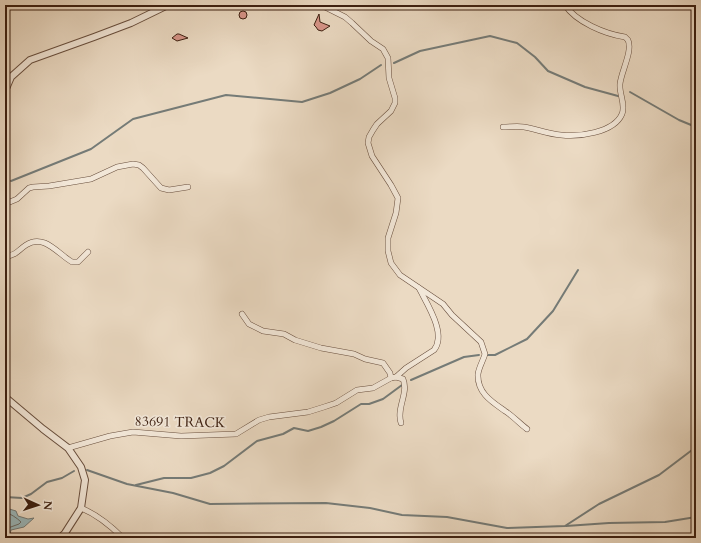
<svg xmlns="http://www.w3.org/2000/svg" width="701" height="543" font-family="Cardo,serif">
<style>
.water{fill:#9bb9bc;stroke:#757b77}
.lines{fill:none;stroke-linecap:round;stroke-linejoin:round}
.shore{stroke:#6c6c66;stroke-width:1}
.stream{stroke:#757b77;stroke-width:2}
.building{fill:#d8958a;stroke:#3c1f10}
.minor-casing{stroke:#684e3d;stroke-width:6}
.tertiary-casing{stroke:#684e3d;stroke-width:8}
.minor{stroke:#f2e7d8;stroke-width:5}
.tertiary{stroke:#f2e7d8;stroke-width:6}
.labels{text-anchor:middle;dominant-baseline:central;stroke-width:3.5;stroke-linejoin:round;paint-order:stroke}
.street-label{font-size:14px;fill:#3c1f10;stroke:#f2e7d8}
</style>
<rect width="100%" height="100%" fill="#ebdac3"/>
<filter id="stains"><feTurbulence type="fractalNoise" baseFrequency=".005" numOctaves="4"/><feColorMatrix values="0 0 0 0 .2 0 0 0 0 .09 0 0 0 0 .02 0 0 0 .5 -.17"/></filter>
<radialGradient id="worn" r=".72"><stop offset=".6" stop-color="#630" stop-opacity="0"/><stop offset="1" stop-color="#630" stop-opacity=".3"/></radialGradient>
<polygon class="water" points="5,507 6,508 16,511 18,516 28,519 34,518 24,527 11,530 9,538 6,537"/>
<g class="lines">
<path class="shore" d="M5 512C11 514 17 518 21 522L19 524 8 528 6 538"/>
<g class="stream">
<polyline points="394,63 420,51 490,36 517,43 535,57 548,71 585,87 618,96"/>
<polyline points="630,92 679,120 696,127"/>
<polyline points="11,181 91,149 133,119 226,95 302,102 330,93 360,79 381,65"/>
<polyline points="487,355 495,355 527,339 553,311 578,270"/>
<polyline points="411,380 464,357 479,355"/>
<polyline points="87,470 127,484 173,493 210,504 326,503 370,508 402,515 447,517 507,528 565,526 599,504 659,475 696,447"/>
<polyline points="136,485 164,478 191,478 210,473 224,466 257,441 283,434 294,428 308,431 321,427 334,421 361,404 369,404 383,399 402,385"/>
<polyline points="5,497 22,498 31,494 47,482 62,478 74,471"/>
<polyline points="566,526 609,523 665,522 696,517"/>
</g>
</g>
<g class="building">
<circle cx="243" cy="15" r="4"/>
<polygon points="319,14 320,22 330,26 322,31 318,30 316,27 314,25"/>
<polygon points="177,34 179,34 188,38 177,41 172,38"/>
</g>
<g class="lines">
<defs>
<g id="minor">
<path d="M321 5 345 17 352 23 371 41 383 49 388 58 389 78 395 98V103L391 111 377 124 373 130 369 137 368 143 372 156 391 185 398 198 396 213 388 238V251L391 263 400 275 443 304 452 315 481 342 485 354C483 361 479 367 478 374 477 393 492 402 505 411 513 416 519 423 527 429"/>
<path d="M503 127C510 127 518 126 524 127 536 129 548 134 561 135 578 137 614 133 622 114 626 105 619 94 620 84 621 72 633 51 628 40L625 37C605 34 576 22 565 5"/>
<polyline points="5,204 17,199 29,188 33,187 49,186 91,179 117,167 133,164 139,165 143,168 161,188 169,190 188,187"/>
<path d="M5 257C18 254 17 251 26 245 44 233 58 254 72 262H78L88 252"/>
<polyline points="242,314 249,324 263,331 284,334 295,340 321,348 354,354 365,359 383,363 390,373 391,378"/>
<path d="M396 377 406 368 434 350C447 334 427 304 419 288"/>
<path d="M68 448 110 436 133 432 181 436 236 434 259 420 269 417 308 412 324 407 336 403 357 390 373 388 391 378 396 377 403 379C409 393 396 408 401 423"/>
<path d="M81 508C98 515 110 525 123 538"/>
</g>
<g id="tertiary">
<polyline points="5,91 11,77 30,60 94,37 131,23 168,5"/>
<polyline points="5,188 5,237"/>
<polyline points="5,397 43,429 68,448 81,467 85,480 81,508 65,533 60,538"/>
</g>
</defs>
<use href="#minor" class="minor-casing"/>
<use href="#tertiary" class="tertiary-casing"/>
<use href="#minor" class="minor"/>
<use href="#tertiary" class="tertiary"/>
</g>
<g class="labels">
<g class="street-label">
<text transform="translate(180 422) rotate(1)">83691 TRACK</text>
</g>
</g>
<rect width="701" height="543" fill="none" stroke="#ebdac3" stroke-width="20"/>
<rect x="6" y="6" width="689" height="531" fill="none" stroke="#3c1f10" stroke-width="2"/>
<rect x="10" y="10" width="681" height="523" fill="none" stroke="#3c1f10"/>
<g transform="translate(38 505) rotate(93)" stroke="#f2e7d8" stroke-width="3" paint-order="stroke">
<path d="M0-3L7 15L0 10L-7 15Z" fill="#3c1f10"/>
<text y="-6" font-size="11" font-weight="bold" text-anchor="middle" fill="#3c1f10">N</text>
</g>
<rect width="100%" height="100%" filter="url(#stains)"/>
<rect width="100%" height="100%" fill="url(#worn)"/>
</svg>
